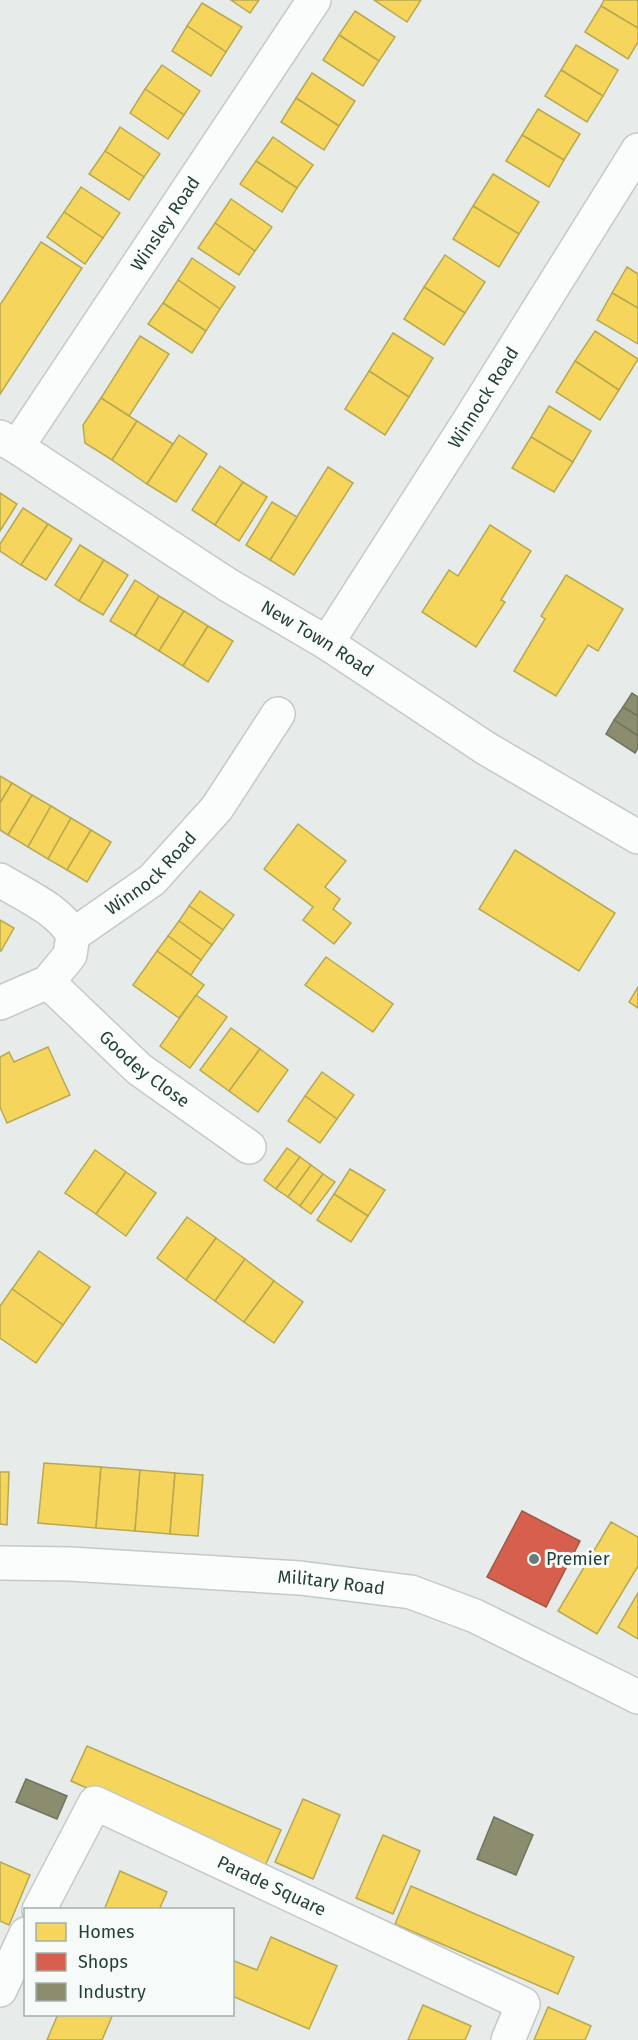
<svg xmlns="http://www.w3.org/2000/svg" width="638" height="2040" font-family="'Fira Sans',sans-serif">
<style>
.homes{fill:#f6d55c;stroke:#b7a952;stroke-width:1.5}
.shops{fill:#d6604d;stroke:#a15747;stroke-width:1.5}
.industry{fill:#8c8c6e;stroke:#6d765e;stroke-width:1.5}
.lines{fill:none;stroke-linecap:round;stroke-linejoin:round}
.street-casing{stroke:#c4c9c7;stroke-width:36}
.secondary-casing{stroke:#c2cac7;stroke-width:36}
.street{stroke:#fbfcfc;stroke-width:33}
.secondary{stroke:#fbfcfc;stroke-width:33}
.poi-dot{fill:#687d77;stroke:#f6faf8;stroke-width:2}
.labels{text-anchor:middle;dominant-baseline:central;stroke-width:6;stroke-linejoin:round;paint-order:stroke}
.street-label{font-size:18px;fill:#244139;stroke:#f6faf8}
.poi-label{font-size:18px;fill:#244139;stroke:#f6faf8;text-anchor:start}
</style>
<rect width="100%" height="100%" fill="#e7ecea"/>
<g class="homes">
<polygon points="231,0 259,0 250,13"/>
<polygon points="374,0 421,0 407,22"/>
<polygon points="604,0 638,0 638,28 601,6"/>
<polygon points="202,3 242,27 226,52 187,26"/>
<polygon points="601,6 638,28 638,42 628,59 585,32"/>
<polygon points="355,11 395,37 379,61 339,35"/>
<polygon points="187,26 226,52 211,76 172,51"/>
<polygon points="339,35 379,61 363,86 323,60"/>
<polygon points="576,45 618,70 603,96 561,70"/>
<polygon points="162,65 200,91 184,115 145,89"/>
<polygon points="561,70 603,96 587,122 545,96"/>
<polygon points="312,73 355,101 339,126 296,98"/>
<polygon points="145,89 184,115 168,139 130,113"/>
<polygon points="296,98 339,126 324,150 281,122"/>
<polygon points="538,109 580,134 564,160 522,135"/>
<polygon points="120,127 160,154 144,177 105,151"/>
<polygon points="522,135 564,160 549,187 506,161"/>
<polygon points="273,137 313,165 297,188 256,161"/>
<polygon points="105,151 144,177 129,200 89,174"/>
<polygon points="256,161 297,188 282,212 240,184"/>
<polygon points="493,174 539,202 519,234 473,206"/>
<polygon points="81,187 120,213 103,238 64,212"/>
<polygon points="231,199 272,227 255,251 215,223"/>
<polygon points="473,206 519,234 499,267 453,239"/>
<polygon points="64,212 103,238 85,264 47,237"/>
<polygon points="215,223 255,251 239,275 198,248"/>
<polygon points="41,242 82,268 0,394 0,305"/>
<polygon points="445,255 485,282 465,313 424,287"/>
<polygon points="192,258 235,287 220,309 178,280"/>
<polygon points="627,267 638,274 638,308 612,293"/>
<polygon points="178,280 220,309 206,331 163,303"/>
<polygon points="424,287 465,313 444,345 404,319"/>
<polygon points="612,293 638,308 638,344 597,320"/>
<polygon points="163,303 206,331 192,353 148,324"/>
<polygon points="595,331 638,359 619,390 575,361"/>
<polygon points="393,333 433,358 409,397 369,371"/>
<polygon points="140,336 169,354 129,416 101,398"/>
<polygon points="575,361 619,390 600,420 556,392"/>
<polygon points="369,371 409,397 385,435 345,409"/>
<polygon points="101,398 137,421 112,460 85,443 83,425"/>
<polygon points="549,406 591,431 573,462 531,437"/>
<polygon points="137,421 173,444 147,484 112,460"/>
<polygon points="179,435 207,454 176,502 147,484"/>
<polygon points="531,437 573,462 554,492 512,468"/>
<polygon points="220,466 243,482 215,525 192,510"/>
<polygon points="328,467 353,483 294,575 270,560"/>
<polygon points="243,482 267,497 239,541 215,525"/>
<polygon points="0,493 17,504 0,531"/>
<polygon points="272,502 297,517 270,560 246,545"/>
<polygon points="23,508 48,524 21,565 0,551 0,544"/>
<polygon points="48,524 72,539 46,580 21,565"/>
<polygon points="490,525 531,551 501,600 505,602 476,647 422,612 449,570 458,576"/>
<polygon points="80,545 104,560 79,601 55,585"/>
<polygon points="104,560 128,575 103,615 79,601"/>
<polygon points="566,575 623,609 598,651 588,645 556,696 514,671 545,619 541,616"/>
<polygon points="135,580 159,596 135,636 110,621"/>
<polygon points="159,596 184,611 159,651 135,636"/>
<polygon points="184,611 208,626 183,666 159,651"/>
<polygon points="208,626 233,641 208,682 183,666"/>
<polygon points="0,776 12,783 0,803"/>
<polygon points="12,783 32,795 8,835 0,830 0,803"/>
<polygon points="32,795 51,806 28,847 8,835"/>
<polygon points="51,806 71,818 48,859 28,847"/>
<polygon points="71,818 91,830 67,870 48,859"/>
<polygon points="298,824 346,861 325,887 340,899 333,909 351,923 334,944 303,920 313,907 264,869"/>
<polygon points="91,830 111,842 87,882 67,870"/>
<polygon points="515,850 615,913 579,971 479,909"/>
<polygon points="200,891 234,915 223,930 189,906"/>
<polygon points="189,906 223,930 212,945 179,921"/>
<polygon points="0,920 14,928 1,951 0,951"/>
<polygon points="179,921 212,945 201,960 168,936"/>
<polygon points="168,936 201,960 191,975 157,951"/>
<polygon points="157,951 204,985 179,1018 133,985"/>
<polygon points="326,957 393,1004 373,1032 305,985"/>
<polygon points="638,987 638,1008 629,1002"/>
<polygon points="196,995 227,1017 190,1068 160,1046"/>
<polygon points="231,1028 260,1049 229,1091 200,1070"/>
<polygon points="48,1047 70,1095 7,1123 0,1107 0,1057 9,1052 14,1062"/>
<polygon points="260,1049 288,1070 258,1112 229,1091"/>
<polygon points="322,1072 354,1095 337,1119 305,1096"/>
<polygon points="305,1096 337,1119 320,1143 288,1121"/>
<polygon points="287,1148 300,1157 276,1189 264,1180"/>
<polygon points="95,1150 126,1172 96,1214 65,1193"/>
<polygon points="300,1157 311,1165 288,1197 276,1189"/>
<polygon points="311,1165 323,1174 300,1206 288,1197"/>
<polygon points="350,1169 385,1190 368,1216 334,1194"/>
<polygon points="126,1172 156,1193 126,1236 96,1214"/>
<polygon points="323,1174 335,1182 311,1214 300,1206"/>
<polygon points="334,1194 368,1216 351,1242 317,1220"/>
<polygon points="187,1217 216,1238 186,1280 157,1258"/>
<polygon points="216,1238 245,1259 215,1301 186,1280"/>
<polygon points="39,1251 90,1287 63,1325 12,1289"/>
<polygon points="245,1259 274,1281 244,1322 215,1301"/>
<polygon points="274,1281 303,1302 274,1343 244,1322"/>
<polygon points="12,1289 63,1325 36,1363 0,1338 0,1306"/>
<polygon points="44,1463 101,1467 96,1528 38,1523"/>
<polygon points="101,1467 140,1470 135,1531 96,1528"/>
<polygon points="140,1470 175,1473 170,1534 135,1531"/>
<polygon points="0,1472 9,1472 7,1525 0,1524"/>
<polygon points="175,1473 203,1475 198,1536 170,1534"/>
<polygon points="611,1522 638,1537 638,1566 597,1634 558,1611"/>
<polygon points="638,1593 638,1639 618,1627"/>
<polygon points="87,1746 281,1830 265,1866 71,1781"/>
<polygon points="303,1799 340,1815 313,1879 275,1862"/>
<polygon points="383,1835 420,1851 393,1914 356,1898"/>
<polygon points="0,1862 30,1875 9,1925 0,1921"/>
<polygon points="120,1871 167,1892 159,1910 104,1910"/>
<polygon points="411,1886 574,1957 558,1994 395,1924"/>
<polygon points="271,1937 337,1966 309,2029 232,1996 232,1960 257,1970"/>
<polygon points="423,2005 471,2026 465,2040 408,2040"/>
<polygon points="548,2007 591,2026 585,2040 534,2040"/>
<polygon points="58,2014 113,2014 102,2040 47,2040"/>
</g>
<polygon class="shops" points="522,1511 580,1541 546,1607 487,1577"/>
<g class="industry">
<polygon points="632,693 638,697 638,716 623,707"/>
<polygon points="623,707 638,716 638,736 614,720"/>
<polygon points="614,720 638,736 638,748 635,753 606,734"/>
<polygon points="26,1779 67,1796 57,1819 16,1802"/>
<polygon points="494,1817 533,1835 516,1875 477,1859"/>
</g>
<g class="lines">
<defs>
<g id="street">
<path id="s1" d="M0 437 17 447 228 585 327 643 487 749 638 837"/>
<path id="s2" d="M17 447 314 0"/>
<path id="s3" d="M327 643 469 421 638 150"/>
<path d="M0 880C26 896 58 909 73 935"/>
<path id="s4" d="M48 982 139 1069 249 1147"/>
<path id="s5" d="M0 1003 48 982 70 955 73 935 152 880 217 808 278 714"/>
<path id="s6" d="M39 1910 95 1803 523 2004 508 2040"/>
<polyline points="0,1990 26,1934"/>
</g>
<g id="secondary">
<path id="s7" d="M0 1563 70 1564 300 1578 411 1592 475 1616 638 1697"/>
</g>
</defs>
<use href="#street" class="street-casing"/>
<use href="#secondary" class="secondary-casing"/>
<use href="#street" class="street"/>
<use href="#secondary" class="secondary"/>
</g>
<circle class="poi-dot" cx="534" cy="1559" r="6"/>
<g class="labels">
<g class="street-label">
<text stroke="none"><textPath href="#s2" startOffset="268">Winsley Road</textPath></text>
<text stroke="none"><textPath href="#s3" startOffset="291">Winnock Road</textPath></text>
<text stroke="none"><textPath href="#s1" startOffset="376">New Town Road</textPath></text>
<text stroke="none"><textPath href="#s5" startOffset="207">Winnock Road</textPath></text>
<text stroke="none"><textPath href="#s4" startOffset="130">Goodey Close</textPath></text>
<text stroke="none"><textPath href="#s7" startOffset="332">Military Road</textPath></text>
<text stroke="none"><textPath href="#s6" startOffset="316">Parade Square</textPath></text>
</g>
<g class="poi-label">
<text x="546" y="1559">Premier</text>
</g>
</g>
<rect x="24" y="1908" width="210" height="108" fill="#f6faf8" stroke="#a2b0ac" stroke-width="1.5"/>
<rect x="36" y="1923" width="30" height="18" fill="#f6d55c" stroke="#a2b0ac" stroke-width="1.5"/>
<text x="78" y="1938" font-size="18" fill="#244139">Homes</text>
<rect x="36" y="1953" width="30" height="18" fill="#d6604d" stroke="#a2b0ac" stroke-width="1.5"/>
<text x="78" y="1968" font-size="18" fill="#244139">Shops</text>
<rect x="36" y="1983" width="30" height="18" fill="#8c8c6e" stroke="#a2b0ac" stroke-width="1.5"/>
<text x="78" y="1998" font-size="18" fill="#244139">Industry</text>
</svg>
